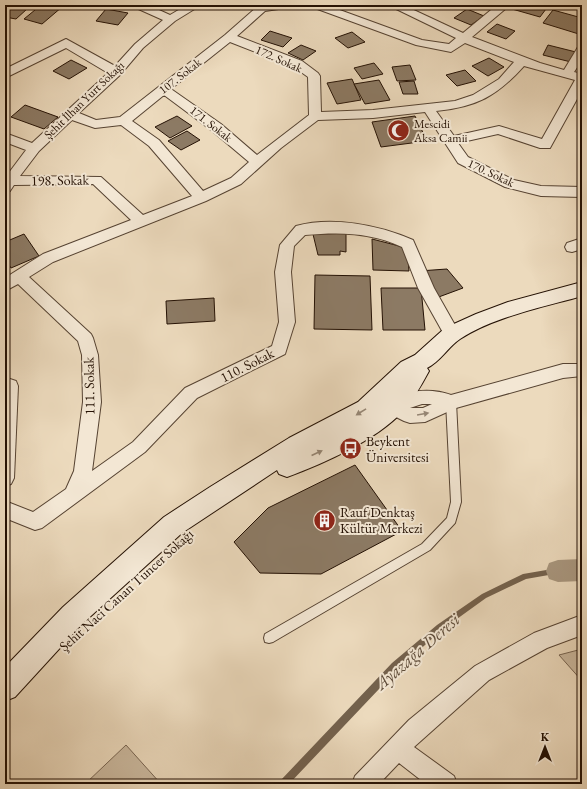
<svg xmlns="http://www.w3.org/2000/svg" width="587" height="789" font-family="'EB Garamond',serif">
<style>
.green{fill:#cab89e;stroke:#776451}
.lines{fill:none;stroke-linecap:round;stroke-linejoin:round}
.stream{fill:#73614d;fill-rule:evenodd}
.canal{fill:#a8967e;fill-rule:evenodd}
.building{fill:#8c7a64;stroke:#241104}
.lane-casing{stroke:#564332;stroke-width:2}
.street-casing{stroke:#564332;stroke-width:2}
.secondary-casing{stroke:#241104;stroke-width:2}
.lane{fill:#f3e7d4;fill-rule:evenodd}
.street{fill:#f3e7d4;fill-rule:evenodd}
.secondary{fill:#f3e7d4;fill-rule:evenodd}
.oneway{fill:#968776}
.labels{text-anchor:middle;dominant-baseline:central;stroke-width:4;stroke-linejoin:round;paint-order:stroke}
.far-street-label{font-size:12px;fill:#241104;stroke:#f3e7d4}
.far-poi-label{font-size:12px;fill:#241104;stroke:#f3e7d4;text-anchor:start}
.street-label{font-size:14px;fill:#241104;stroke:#f3e7d4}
.poi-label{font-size:14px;fill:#241104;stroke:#f3e7d4;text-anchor:start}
.near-water-label{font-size:18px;font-style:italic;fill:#5f4d3b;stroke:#f3e7d4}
</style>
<rect width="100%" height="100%" fill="#ecdabd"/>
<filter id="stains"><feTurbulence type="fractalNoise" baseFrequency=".005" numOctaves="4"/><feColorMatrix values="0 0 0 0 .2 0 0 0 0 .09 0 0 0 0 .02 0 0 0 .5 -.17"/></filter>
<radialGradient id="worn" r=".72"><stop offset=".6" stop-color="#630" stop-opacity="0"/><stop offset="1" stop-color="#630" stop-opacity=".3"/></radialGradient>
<g class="green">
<polygon points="582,649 582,681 559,655"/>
<polygon points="126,745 161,784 85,784"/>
</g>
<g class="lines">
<polygon class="stream" points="558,568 560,569 561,571 560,573 526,579 486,598 443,629 398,669 289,784 279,784 280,781 392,663 437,625 482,594 523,574"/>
<polygon class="canal" points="582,559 582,581 558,582 549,579 546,571 549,563 558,560"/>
</g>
<g class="building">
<polygon points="5,5 10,5 27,9 16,19 5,17"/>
<polygon points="41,5 62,7 42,24 24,19"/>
<polygon points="515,5 549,5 540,17 512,9"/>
<polygon points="106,9 128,13 118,25 96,21"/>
<polygon points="467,9 484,16 471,25 454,18"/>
<polygon points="553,10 582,18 582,35 543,23"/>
<polygon points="497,24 515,31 506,39 487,32"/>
<polygon points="270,31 292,38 283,47 261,40"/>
<polygon points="352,32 365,42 348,48 335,38"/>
<polygon points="301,45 316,51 303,60 288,53"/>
<polygon points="548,45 576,52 571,62 543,55"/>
<polygon points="489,58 504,67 488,76 472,66"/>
<polygon points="71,60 87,68 69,79 53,71"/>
<polygon points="374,63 383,74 362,79 354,68"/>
<polygon points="410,65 416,80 397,81 392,67"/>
<polygon points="465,70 476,81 457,86 446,75"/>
<polygon points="352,79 361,100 337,104 327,83"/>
<polygon points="379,80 390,100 365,104 354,84"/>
<polygon points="414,81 418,94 403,94 399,82"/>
<polygon points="25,105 58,117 44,129 11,117"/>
<polygon points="177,116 192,126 170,138 155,127"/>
<polygon points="415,116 427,141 381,147 372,122"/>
<polygon points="187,131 200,140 181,150 168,141"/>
<polygon points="312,230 346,231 346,252 340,251 340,255 318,255"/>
<polygon points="24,234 39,256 11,268 5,258 5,242"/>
<polygon points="372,239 407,248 409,271 373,270"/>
<polygon points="447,269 463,288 436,298 419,271"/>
<polygon points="315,275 370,276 372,330 314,329"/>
<polygon points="381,288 421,288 425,330 383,330"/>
<polygon points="214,298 215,321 167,324 166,301"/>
<polygon points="355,465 402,531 321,574 260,573 234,542 268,508"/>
</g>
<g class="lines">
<defs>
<polygon id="lane" points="451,398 454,399 456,402 461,502 455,523 430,550 273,642 269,643 265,642 264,638 265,634 422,544 447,518 451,502 446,402 448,399"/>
<g id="street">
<path d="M132 5H148L170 15 187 5H201L175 21 143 48 120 75 79 113 96 120 120 117 225 35 258 6 291 5 285 8 265 11 237 36 302 61 318 73 320 76 321 112 373 110 455 101 473 95 499 79 514 62 465 43 451 52 416 45 312 7 310 5H326L422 40 449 44 456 38 388 5H403L463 33 497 5H510L472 37 540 63 564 70 578 47 582 46V60L574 72 582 74V90L550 148H540L498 134 458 143 468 157 514 180 541 186 582 187V197L541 196 505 187 458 163 425 112 373 118 318 120 281 148 241 184 206 201 53 262 29 277 91 334 93 338 98 355 101 402 92 471 133 442 185 388 272 346 279 322 275 272 280 245 296 226C332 216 380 225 413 240L434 288 460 334 458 338 452 340 446 338 418 288 402 247C370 232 339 232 305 235L294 246 291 272 295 322 285 354 197 398 145 452 42 528 35 530 5 518V501L33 512 66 489 74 471 83 402 82 355 78 341 18 284 5 291V278L43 254 131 220 93 184 14 185 10 191 5 193V178L26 150 5 142V133L32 143 108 73 66 48 5 78V69L66 39 115 66 135 44 163 20 134 7ZM230 42 294 67 308 77 309 115 257 155 221 124 171 89ZM524 66 575 80 542 139 499 126 454 136 436 111C477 107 497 96 524 66ZM164 95 211 130 249 162 231 178 203 191 159 140 132 121ZM72 120 95 128 121 125 149 146 192 196 143 215 101 177 20 176 39 151Z"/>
<polygon points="582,238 582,249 572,252 567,251 565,247 567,243"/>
<path d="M563 364H582V376L563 378 456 408 425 422 410 423 404 421 388 413 385 408C396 388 433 388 451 395ZM422 404H432L423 408H410Z"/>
<polygon points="10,379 16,381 18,386 14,478 11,484 5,486 5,381"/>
<polygon points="582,615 582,635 547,648 489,680 414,747 454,776 457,784 426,784 399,763 379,784 352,784 355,776 409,720 475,666 534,633"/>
</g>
<path id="secondary" d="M582 282V296C544 307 493 317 460 339 448 347 440 362 427 368L429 371C421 386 413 400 402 412 376 440 323 464 287 477L279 474 277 470 182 533 81 625 15 697 5 701V667L63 607 164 517 210 487 289 438 358 402 401 362 415 355 445 328 476 314 508 302Z"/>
</defs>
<use href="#lane" class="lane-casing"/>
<use href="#street" class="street-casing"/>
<use href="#secondary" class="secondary-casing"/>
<use href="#lane" class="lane"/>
<use href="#street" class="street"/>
<use href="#secondary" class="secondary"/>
</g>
<defs><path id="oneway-solid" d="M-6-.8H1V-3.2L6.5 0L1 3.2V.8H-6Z"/></defs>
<g class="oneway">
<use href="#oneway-solid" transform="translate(361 412) rotate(148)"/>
<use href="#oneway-solid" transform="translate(423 414) rotate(-10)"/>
<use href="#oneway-solid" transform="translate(317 453) rotate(-25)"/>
</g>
<defs>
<symbol id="mosque-disc" viewBox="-11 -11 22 22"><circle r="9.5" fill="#8f2418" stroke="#f3e7d4"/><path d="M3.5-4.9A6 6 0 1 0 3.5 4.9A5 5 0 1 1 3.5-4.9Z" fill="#fff"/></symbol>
<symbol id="bus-disc" viewBox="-11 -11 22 22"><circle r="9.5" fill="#8f2418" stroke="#f3e7d4"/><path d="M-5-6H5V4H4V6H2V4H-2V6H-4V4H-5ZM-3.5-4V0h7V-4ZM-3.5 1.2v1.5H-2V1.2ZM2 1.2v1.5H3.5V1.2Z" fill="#fff"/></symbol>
<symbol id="building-disc" viewBox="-11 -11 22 22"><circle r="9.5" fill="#8f2418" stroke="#f3e7d4"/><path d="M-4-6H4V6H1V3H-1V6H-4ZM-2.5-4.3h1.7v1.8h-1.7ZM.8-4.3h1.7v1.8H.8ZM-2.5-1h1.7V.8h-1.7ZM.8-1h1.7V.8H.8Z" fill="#fff"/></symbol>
</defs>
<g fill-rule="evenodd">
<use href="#mosque-disc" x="386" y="118" width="25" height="25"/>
<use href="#bus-disc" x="338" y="436" width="25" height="25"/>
<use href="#building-disc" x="312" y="508" width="25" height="25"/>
</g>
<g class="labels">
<g class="far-street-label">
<text transform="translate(279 59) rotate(24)">172. Sokak</text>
<text transform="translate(180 76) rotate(-38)">107. Sokak</text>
<text transform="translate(84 100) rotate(-44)">Şehit İlhan Yurt Sokağı</text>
<text transform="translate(211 124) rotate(38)">171. Sokak</text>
<text transform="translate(491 173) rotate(25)">170. Sokak</text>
</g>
<g class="far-poi-label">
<text x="414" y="124">Mescidi<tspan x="414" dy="14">Aksa Camii</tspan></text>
</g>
<g class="street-label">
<text transform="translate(60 180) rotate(-1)">198. Sokak</text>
<text transform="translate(247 365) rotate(-27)">110. Sokak</text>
<text transform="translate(89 386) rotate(-91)">111. Sokak</text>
<text transform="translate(126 590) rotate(-42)">Şehit Naci Canan Tuncer Sokağı</text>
</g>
<g class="poi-label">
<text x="366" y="441">Beykent<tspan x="366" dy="16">Üniversitesi</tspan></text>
<text x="340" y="512">Rauf Denktaş<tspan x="340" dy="16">Kültür Merkezi</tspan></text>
</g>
<g class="near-water-label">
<text transform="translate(417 651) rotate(-41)">Ayazağa Deresi</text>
</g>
</g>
<rect width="587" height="789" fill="none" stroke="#ecdabd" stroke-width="20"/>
<rect x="6" y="6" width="575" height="777" fill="none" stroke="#241104" stroke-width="2"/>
<rect x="10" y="10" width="567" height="769" fill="none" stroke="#241104"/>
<g transform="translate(545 747)" stroke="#f3e7d4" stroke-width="3" paint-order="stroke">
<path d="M0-3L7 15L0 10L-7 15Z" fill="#241104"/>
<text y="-6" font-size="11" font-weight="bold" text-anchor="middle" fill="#241104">K</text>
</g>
<rect width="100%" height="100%" filter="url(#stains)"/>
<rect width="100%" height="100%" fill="url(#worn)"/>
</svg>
